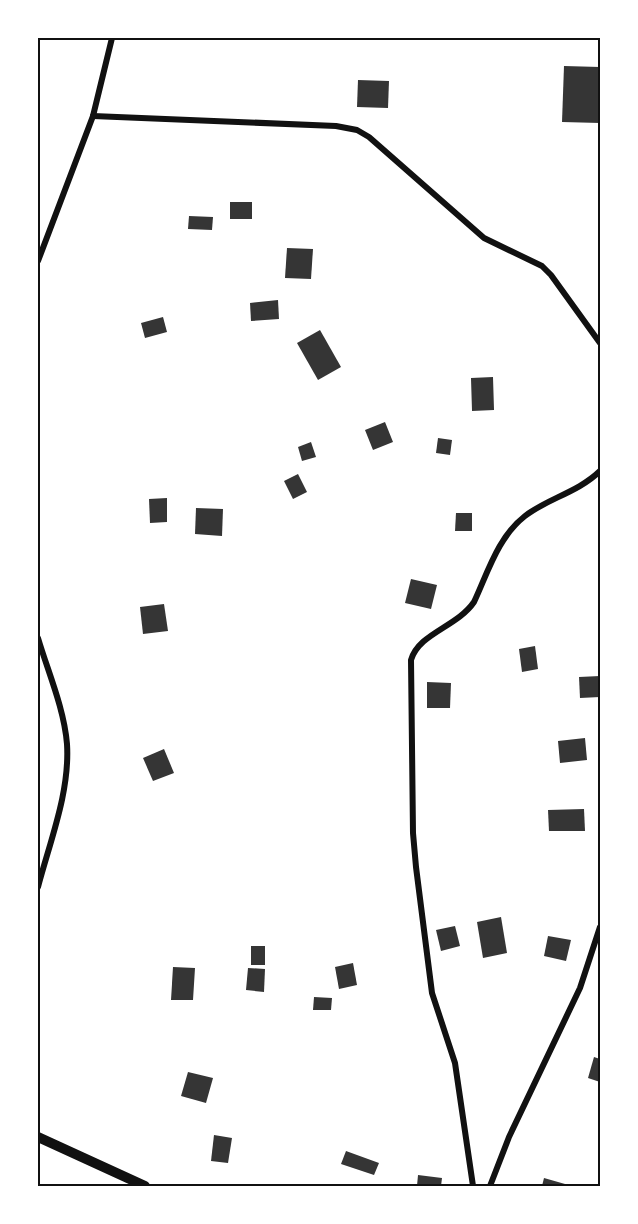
<svg xmlns="http://www.w3.org/2000/svg" width="638" height="1224" font-family="Quicksand,sans-serif">
<style>
.building{fill:#353535}
.lines{fill:none;stroke-linecap:round;stroke-linejoin:round}
.minor{stroke:#111;stroke-width:6}
.tertiary{stroke:#111;stroke-width:10}
.neatline{fill:none;stroke:#111;stroke-width:2}
</style>
<rect width="100%" height="100%" fill="#fff"/>
<g class="building">
<polygon points="564,66 600,67 600,123 562,122"/>
<polygon points="358,80 389,81 388,108 357,107"/>
<rect x="230" y="202" width="22" height="17"/>
<polygon points="189,216 213,217 212,230 188,229"/>
<polygon points="287,248 313,249 311,279 285,278"/>
<polygon points="278,300 279,319 251,321 250,303"/>
<polygon points="163,317 167,332 145,338 141,323"/>
<polygon points="320,330 341,367 318,380 297,343"/>
<polygon points="493,377 494,410 472,411 471,378"/>
<polygon points="385,422 393,442 373,450 365,430"/>
<polygon points="438,438 452,440 450,455 436,453"/>
<polygon points="311,442 316,457 302,461 298,447"/>
<polygon points="298,474 307,492 293,499 284,481"/>
<polygon points="167,498 167,522 150,523 149,499"/>
<polygon points="196,508 223,509 222,536 195,534"/>
<polygon points="456,513 472,513 472,531 455,531"/>
<polygon points="411,579 437,585 431,609 405,603"/>
<polygon points="164,604 168,631 143,634 140,607"/>
<polygon points="535,646 538,669 522,672 519,649"/>
<polygon points="600,676 600,697 580,698 579,677"/>
<polygon points="427,682 451,683 450,708 427,708"/>
<polygon points="585,738 587,760 560,763 558,741"/>
<polygon points="164,749 174,773 153,781 143,758"/>
<polygon points="584,809 585,831 549,831 548,810"/>
<polygon points="501,917 507,953 483,958 477,922"/>
<polygon points="455,926 460,946 441,951 436,930"/>
<polygon points="548,936 571,940 566,961 544,956"/>
<rect x="251" y="946" width="14" height="19"/>
<polygon points="353,963 357,985 339,989 335,967"/>
<polygon points="173,967 195,968 193,1000 171,1000"/>
<polygon points="248,968 265,969 264,992 246,990"/>
<polygon points="314,997 332,998 331,1010 313,1010"/>
<polygon points="594,1057 600,1059 600,1082 588,1078"/>
<polygon points="188,1072 213,1078 206,1103 181,1096"/>
<polygon points="214,1135 232,1138 228,1163 211,1161"/>
<polygon points="346,1151 379,1163 374,1175 341,1164"/>
<polygon points="418,1175 442,1178 441,1186 417,1186"/>
<polygon points="544,1178 572,1186 542,1186"/>
</g>
<g class="lines">
<g class="minor">
<polyline points="93,116 336,126 357,130 369,137 484,238 542,266 551,275 600,343"/>
<polyline points="38,261 93,116 112,38"/>
<path d="M38 638C48 672 64 708 67 744 70 792 50 841 38 887"/>
<path d="M473 1186 455 1063 432 993 416 867 413 833 411 660C419 633 457 627 474 602 488 572 498 537 525 516 548 498 577 493 600 471"/>
<polyline points="490,1186 509,1137 580,988 600,927"/>
</g>
<polyline class="tertiary" points="38,1137 145,1186"/>
</g>
<rect width="638" height="1224" fill="none" stroke="#ffffff" stroke-width="78"/>
<rect x="39" y="39" width="560" height="1146" class="neatline"/>
</svg>
